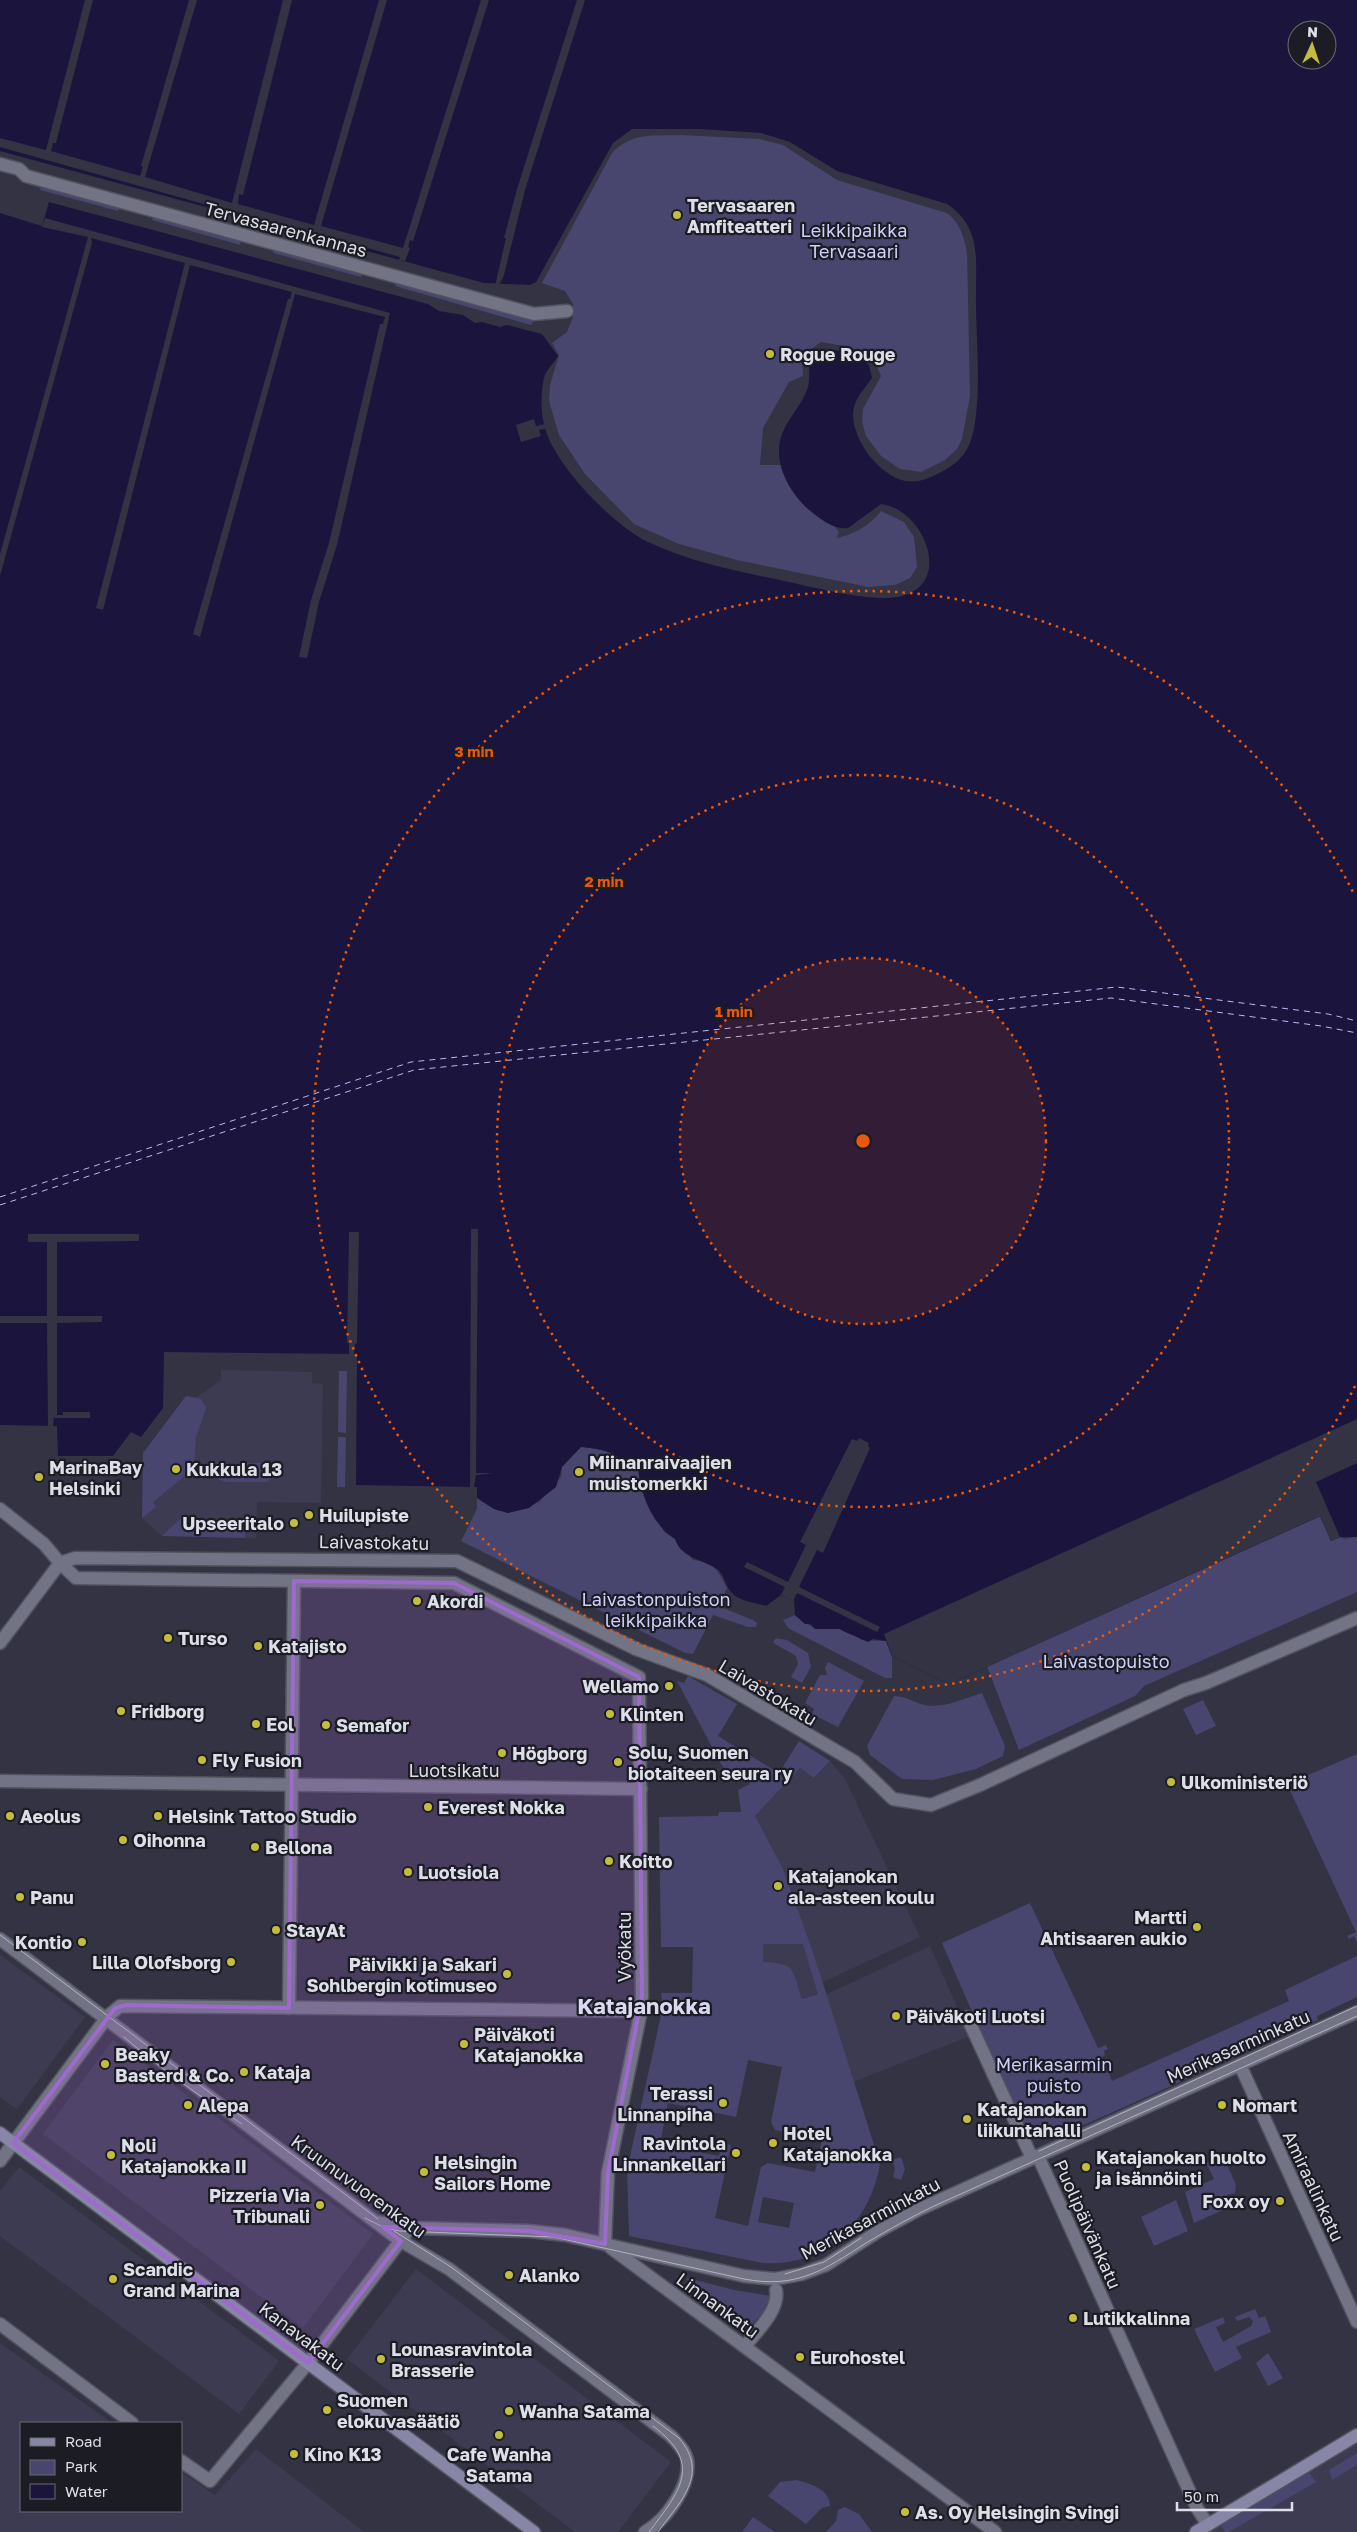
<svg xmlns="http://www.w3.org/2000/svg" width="1357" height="2532" font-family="'Golos Text',sans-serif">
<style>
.built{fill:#3c3b52}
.green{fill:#48456f;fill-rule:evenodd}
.water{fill:#1b143d;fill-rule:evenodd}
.pier{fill:#343344}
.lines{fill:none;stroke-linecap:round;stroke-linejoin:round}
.ferry{stroke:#bbb9f4;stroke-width:1;stroke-dasharray:6 5;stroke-linecap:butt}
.minor-casing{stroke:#52525f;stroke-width:15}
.secondary-casing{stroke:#52525f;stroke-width:15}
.minor{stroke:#737386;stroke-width:12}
.secondary{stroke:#8786a6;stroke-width:12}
.tram{stroke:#b2b2be;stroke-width:1}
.marked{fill:#9e6ace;fill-opacity:0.2;stroke:#9e6ace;stroke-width:4;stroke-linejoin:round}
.ring{fill:none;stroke:#e8590c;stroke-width:2.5;stroke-dasharray:2.5 5}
.poi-dot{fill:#c3bd3e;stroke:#1c1c24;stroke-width:2}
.labels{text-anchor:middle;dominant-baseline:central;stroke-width:4.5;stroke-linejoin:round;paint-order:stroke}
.poi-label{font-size:18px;font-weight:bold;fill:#dedee9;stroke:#1c1c24;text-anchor:start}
.street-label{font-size:18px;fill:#dedee9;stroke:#1c1c24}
.park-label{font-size:18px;fill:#d0cffc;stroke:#1c1c24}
.district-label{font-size:22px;font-weight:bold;fill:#dad9ef;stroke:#1c1c24}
.centre{fill:#e8590c;stroke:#1c1c24;stroke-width:2.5}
.ring-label{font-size:15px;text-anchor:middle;font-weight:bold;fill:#e8590c;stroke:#1c1c24;stroke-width:4.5;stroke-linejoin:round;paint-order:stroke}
</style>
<rect width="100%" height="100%" fill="#343344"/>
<g class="built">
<polygon points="221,1370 312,1372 312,1383 323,1384 321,1503 257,1502 256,1538 162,1536 142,1518 143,1453 186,1396 197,1397 221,1380"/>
<polygon points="830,1761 845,1779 920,1937 823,1982 824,1991 802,1999 661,1920 659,1817 755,1816 800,1768 815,1778"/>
<polygon points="930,1946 970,2036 853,2082 825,1995"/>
<polygon points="0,1955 85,2017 17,2109 0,2097"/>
<polygon points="113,2040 373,2234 303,2328 43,2134"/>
<polygon points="19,2167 279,2361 239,2414 0,2236 0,2191"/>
<polygon points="416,2269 671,2462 618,2532 575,2532 347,2359"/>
<polygon points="0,2343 112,2423 21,2423 21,2511 181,2511 181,2472 215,2495 256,2449 364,2532 0,2532"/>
<polygon points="1357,2444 1357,2532 1208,2532 1309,2472"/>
</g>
<g class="green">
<path d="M680 135 759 139 783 145 837 180 947 213C960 223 964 237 967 253L970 396 962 439 957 449 945 460 921 472 900 469 881 456 866 436 862 422 863 409 881 376C870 346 848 347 821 342L802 356 803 376 789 382 763 428 760 465H784L837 523 835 527 839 532 837 538C855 534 869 526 881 511L904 522 914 537 917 567 910 578 895 585 868 587 737 560 679 544 634 524 585 474 559 435 549 401 550 385 559 355 552 343 567 332 573 317V304L565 291 542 283 612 153C632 132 653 136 680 135Z"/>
<polygon points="41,186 119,207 118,211 40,190"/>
<polygon points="154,216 241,240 240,245 152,220"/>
<polygon points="274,248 362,272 361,277 273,253"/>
<polygon points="397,281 535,318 531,325 395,286"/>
<polygon points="339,1371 347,1371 346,1433 338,1432"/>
<polygon points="186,1396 201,1399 206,1408 196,1437 194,1466 192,1470 153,1502 156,1507 142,1518 143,1453"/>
<polygon points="338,1437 346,1437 345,1487 337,1487"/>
<path d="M581 1447C599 1449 610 1450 625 1462L638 1460 639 1477 664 1532 675 1539 693 1560C715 1563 718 1570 727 1588L718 1606 753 1620 757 1623 756 1627H748L713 1615 693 1654 685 1653 461 1541 477 1509V1498L494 1509 508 1513 539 1502 561 1477 562 1467 567 1460Z"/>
<polygon points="213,1462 227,1463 230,1467 236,1467 239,1463 274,1463 280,1470 280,1474 266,1482 225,1482 217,1479 213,1473"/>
<polygon points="1321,1516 1331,1540 1340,1537 1344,1539 1357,1537 1357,1592 1144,1686 1135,1696 1019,1750 987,1666"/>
<polygon points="187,1518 246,1520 245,1538 162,1536 179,1520"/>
<path d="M795 1615C814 1632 815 1625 836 1628 843 1629 847 1635 855 1635L861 1640 886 1641 892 1657V1678H885L788 1628 783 1620Z"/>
<polygon points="776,1638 787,1640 808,1653 811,1667 802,1683 791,1677 798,1664 796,1656 775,1644 773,1642"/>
<polygon points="828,1662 864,1681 838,1727 812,1714 814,1709 805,1703 820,1675 827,1675 825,1668"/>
<path d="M688 1676 737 1704 718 1736 779 1773 799 1741 830 1761 814 1778 800 1768 755 1816 783 1869 814 1955 880 2164C870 2223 825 2267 763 2263L629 2236 627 2170 663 2006 661 1993H692L693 1947H661L659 1817 718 1816 719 1812H741L738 1790 750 1784 744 1772 732 1778 721 1764 677 1681 684 1683ZM763 1944H803L818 1994 802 1999C792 1970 797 1963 763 1962ZM748 2060 782 2067 771 2122 775 2130 822 2139 815 2172 768 2163 761 2167 748 2226 715 2218 731 2145 722 2143 719 2156 660 2144 668 2103 736 2117ZM763 2197 794 2203 789 2228 758 2222Z"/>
<path d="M982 1693 1005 1746 1003 1756 976 1769 933 1780 902 1779 870 1755 867 1746 894 1696C905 1696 913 1702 924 1705 943 1709 965 1698 982 1693Z"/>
<polygon points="1203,1700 1216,1726 1196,1735 1183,1709"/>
<polygon points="1357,1754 1357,1942 1354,1936 1349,1939 1347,1936 1356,1932 1287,1784"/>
<polygon points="1030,1903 1098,2048 1106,2045 1108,2049 1104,2051 1105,2055 1102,2057 1112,2081 1289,2001 1285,1990 1357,1956 1357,1997 1317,2016 1318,2020 1055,2138 1039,2130 1031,2131 1023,2128 942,1943"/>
<polygon points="1223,2155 1236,2185 1235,2193 1227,2195 1225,2209 1194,2223 1185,2192 1214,2179 1206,2163"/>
<polygon points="901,2157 905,2169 901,2180 893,2177 895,2168 892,2160"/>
<polygon points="1176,2200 1188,2231 1154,2246 1141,2217"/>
<polygon points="688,2278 734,2290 772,2296 767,2308 748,2329 686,2279"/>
<polygon points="1255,2309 1259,2318 1265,2316 1271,2332 1236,2347 1242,2358 1215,2372 1194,2329 1223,2317 1225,2323 1216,2327 1223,2342 1251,2326 1253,2321 1249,2317 1237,2321 1235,2317"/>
<polygon points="1268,2353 1283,2378 1268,2386 1256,2363"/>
<polygon points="1357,2453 1357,2465 1332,2480 1329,2470"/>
<polygon points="1309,2472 1316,2482 1229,2532 1225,2532 1220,2524"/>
<path d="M796 2480C809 2483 830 2489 830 2506L822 2508 806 2524 768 2496 780 2482Z"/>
<polygon points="845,2507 859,2514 872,2532 826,2532 836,2521 838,2510"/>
<polygon points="753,2517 775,2532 742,2532"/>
</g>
<path class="water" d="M0 0H1357V1537H1340L1331 1541 1320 1516 949 1684 892 1656 886 1641 873 1639 868 1642 839 1629H815L810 1624H805L795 1615 794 1598 793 1601 781 1595 766 1606C757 1603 745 1602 737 1597 725 1590 726 1576 717 1569 702 1559 681 1558 675 1539 650 1523 638 1489 638 1460L625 1462C611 1450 599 1449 581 1447L562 1467 556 1487 529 1508 508 1513 494 1509 477 1498V1487L356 1485 357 1354 164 1352 163 1408 141 1437 131 1432 113 1456H58L57 1426 0 1425V213L42 226 49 202 428 304 439 311 463 315 475 323 482 322 500 327 507 325 542 334 558 356C554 364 546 369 544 378 539 401 541 426 553 447 570 479 615 526 648 542 692 563 742 572 789 582 817 588 870 602 897 597 957 586 923 508 881 504L848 528C833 530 819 518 808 509 788 491 772 460 782 434 788 418 801 406 807 390 811 381 808 367 810 356 825 342 855 354 869 365L872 378C866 387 857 396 854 407 847 434 879 477 906 481 921 483 932 477 945 470 956 464 965 455 970 443 983 408 976 341 976 303 975 264 984 229 947 204L837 171 790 142 761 133 700 129H632L613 143 536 282 530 285 484 283 0 151ZM1297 30H1327V60H1297Z"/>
<g class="pier">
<polygon points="85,0 93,0 56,143 53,143 51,151 140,176 143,167 141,166 189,0 197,0 145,177 232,203 283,0 292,0 243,195 239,194 238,204 314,225 379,0 387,0 321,226 403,248 481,0 489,0 413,241 410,240 408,247 410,248 405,261 399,260 400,257 232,211 232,214 225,210 0,147 0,138 46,150"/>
<polygon points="577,0 585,0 525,190 504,275 499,285 495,286 506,238 504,238 517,189"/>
<polygon points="45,218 390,313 337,545 319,602 307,658 299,657 311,600 329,543 380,324 383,324 385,317 295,294 200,637 193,634 288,299 290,299 292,292 190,265 103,610 96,608 185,263 91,238 92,243 0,576 0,554 88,237 42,227"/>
<polygon points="534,419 536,426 546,424 547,428 539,430 541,436 521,442 516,425"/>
<polygon points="471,1229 478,1229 476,1473 494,1473 476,1475 474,1487 470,1487"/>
<polygon points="349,1232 359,1232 357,1343 355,1344 354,1354 349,1354 349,1343 347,1343"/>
<polygon points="28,1234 139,1234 139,1241 57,1242 57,1316 102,1316 102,1322 57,1323 57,1415 63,1415 63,1412 90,1412 90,1418 55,1418 54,1416 53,1426 48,1426 47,1323 0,1323 0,1316 47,1316 47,1242 28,1242"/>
<polygon points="1357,1419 1357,1463 1316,1482 1340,1537 1331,1541 1320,1516 949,1684 892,1656 884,1634"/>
<polygon points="859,1438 869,1443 868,1446 870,1448 823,1553 817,1550 799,1587 880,1627 877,1632 797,1593 793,1601 781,1595 785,1587 744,1567 747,1562 788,1582 806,1545 800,1542 852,1439 858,1441"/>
</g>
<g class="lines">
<g class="ferry">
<polyline points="0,1197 411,1062 1117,987 1328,1014 1357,1021"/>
<polyline points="0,1205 414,1070 1111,998 1321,1026 1357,1033"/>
</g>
<defs>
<g id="minor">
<polyline points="0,164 19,169 26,176 534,314 567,311"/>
<polyline points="0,1509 44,1544 60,1563 76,1578 454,1583 639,1677 642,1996 641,2011 608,2173 605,2244"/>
<polyline points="60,1563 75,1558 457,1561 636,1649 707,1675 855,1762 893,1799 931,1805 980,1785 1184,1690 1206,1683 1357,1618"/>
<polyline points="0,1643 60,1563"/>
<polyline points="0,1781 641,1789"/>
<path d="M0 1939 401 2241 449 2269 671 2436C677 2443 685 2450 687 2459 692 2485 666 2520 645 2532"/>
<polyline points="289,2008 294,1581"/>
<polyline points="967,2017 1032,2158"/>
<polyline points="1240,2065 1357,2322"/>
<polyline points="1038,2156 1197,2508 1208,2525"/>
<polyline points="0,2161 108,2016 120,2006 641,2011"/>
<polyline points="376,2222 411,2228 529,2231 565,2235 744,2276 775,2279 802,2274 826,2265 879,2231 920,2209 1357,2012"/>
<polyline points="611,2248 995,2532"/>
<polyline points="0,2324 132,2423"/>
<path d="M745 2346C756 2332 780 2310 776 2290"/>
<polyline points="181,2461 210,2481 308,2363 405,2235"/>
</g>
<g id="secondary">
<polyline points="0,2133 534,2532"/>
<polyline points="1196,2532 1357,2435"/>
</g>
</defs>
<use href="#minor" class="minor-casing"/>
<use href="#secondary" class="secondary-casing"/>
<use href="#minor" class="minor"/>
<use href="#secondary" class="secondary"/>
<g class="tram">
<polyline points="0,1935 378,2219"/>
<path d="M124 2037C161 2069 201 2097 242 2124"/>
<polyline points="1039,2151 1357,2006"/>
<path d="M365 2218 385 2228 400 2231 554 2237 744 2279C797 2289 824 2270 866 2243 888 2230 911 2217 934 2206L1357 2016"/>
<path d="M394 2231 451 2267 679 2438C710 2475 680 2501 658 2532"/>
<polyline points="785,2274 824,2262 861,2238"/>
<path d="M649 2532C680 2491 704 2464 653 2426"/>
</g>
</g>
<path class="marked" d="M294 1581 454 1583 639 1677 642 1996 608 2173 605 2244 529 2231 383 2227 401 2241 308 2363 13 2143 115 2008 126 2005 289 2008Z"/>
<circle cx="863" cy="1141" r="183" fill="#e8590c" fill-opacity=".12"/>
<g class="ring">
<circle cx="863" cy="1141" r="183"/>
<circle cx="863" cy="1141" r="366"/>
<path d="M1355 1386A550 550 0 1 1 1355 896"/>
</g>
<g class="poi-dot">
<circle cx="677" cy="215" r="5"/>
<circle cx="770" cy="354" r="5"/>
<circle cx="176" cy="1469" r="5"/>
<circle cx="579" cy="1472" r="5"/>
<circle cx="39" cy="1477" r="5"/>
<circle cx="309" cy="1515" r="5"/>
<circle cx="294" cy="1523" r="5"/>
<circle cx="417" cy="1601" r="5"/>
<circle cx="168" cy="1638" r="5"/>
<circle cx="258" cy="1646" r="5"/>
<circle cx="669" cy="1686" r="5"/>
<circle cx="121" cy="1711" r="5"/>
<circle cx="610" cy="1714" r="5"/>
<circle cx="256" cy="1724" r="5"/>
<circle cx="326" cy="1725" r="5"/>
<circle cx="502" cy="1753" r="5"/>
<circle cx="202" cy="1760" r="5"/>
<circle cx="618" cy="1762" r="5"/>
<circle cx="1171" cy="1782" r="5"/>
<circle cx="428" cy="1807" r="5"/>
<circle cx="10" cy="1816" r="5"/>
<circle cx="158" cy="1816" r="5"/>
<circle cx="123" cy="1840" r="5"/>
<circle cx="255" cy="1847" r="5"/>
<circle cx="609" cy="1861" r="5"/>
<circle cx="408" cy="1872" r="5"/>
<circle cx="778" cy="1886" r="5"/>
<circle cx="20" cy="1897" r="5"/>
<circle cx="1197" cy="1927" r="5"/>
<circle cx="276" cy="1930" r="5"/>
<circle cx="82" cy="1942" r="5"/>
<circle cx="231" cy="1962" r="5"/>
<circle cx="507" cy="1974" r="5"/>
<circle cx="896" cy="2016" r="5"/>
<circle cx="464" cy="2044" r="5"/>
<circle cx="105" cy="2064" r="5"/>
<circle cx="244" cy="2072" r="5"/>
<circle cx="723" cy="2103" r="5"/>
<circle cx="188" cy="2105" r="5"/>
<circle cx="1222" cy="2105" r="5"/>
<circle cx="967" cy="2119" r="5"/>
<circle cx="773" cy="2143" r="5"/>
<circle cx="736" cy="2153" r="5"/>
<circle cx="111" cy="2155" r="5"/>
<circle cx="1086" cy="2167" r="5"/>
<circle cx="424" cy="2172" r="5"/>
<circle cx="1280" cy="2201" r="5"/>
<circle cx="320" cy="2205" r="5"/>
<circle cx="509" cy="2275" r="5"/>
<circle cx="113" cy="2279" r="5"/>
<circle cx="1073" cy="2318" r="5"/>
<circle cx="800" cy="2357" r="5"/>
<circle cx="381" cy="2359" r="5"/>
<circle cx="327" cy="2410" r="5"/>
<circle cx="509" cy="2411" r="5"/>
<circle cx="499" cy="2435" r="5"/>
<circle cx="294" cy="2454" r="5"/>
<circle cx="905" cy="2512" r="5"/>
</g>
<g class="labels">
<g class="poi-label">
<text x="687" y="205">Tervasaaren<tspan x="687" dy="21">Amfiteatteri</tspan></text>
<text x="780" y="354">Rogue Rouge</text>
<text x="589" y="1462">Miinanraivaajien<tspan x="589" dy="21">muistomerkki</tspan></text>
<text x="49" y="1467">MarinaBay<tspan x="49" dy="21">Helsinki</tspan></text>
<text x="186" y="1469">Kukkula 13</text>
<text x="319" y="1515">Huilupiste</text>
<text x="284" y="1523" text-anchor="end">Upseeritalo</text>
<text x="427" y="1601">Akordi</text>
<text x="178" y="1638">Turso</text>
<text x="268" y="1646">Katajisto</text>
<text x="659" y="1686" text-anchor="end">Wellamo</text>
<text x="131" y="1711">Fridborg</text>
<text x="620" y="1714">Klinten</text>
<text x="266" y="1724">Eol</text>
<text x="336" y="1725">Semafor</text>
<text x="628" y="1752">Solu, Suomen<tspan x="628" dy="21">biotaiteen seura ry</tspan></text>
<text x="512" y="1753">Högborg</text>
<text x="212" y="1760">Fly Fusion</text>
<text x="1181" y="1782">Ulkoministeriö</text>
<text x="438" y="1807">Everest Nokka</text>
<text x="20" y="1816">Aeolus</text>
<text x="168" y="1816">Helsink Tattoo Studio</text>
<text x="133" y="1840">Oihonna</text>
<text x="265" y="1847">Bellona</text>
<text x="619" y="1861">Koitto</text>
<text x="418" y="1872">Luotsiola</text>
<text x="788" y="1876">Katajanokan<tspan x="788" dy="21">ala-asteen koulu</tspan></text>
<text x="30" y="1897">Panu</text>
<text x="1187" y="1917" text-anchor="end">Martti<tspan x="1187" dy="21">Ahtisaaren aukio</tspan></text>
<text x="286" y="1930">StayAt</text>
<text x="72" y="1942" text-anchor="end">Kontio</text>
<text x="221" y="1962" text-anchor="end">Lilla Olofsborg</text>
<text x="497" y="1964" text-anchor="end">Päivikki ja Sakari<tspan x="497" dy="21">Sohlbergin kotimuseo</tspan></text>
<text x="906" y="2016">Päiväkoti Luotsi</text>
<text x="474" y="2034">Päiväkoti<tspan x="474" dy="21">Katajanokka</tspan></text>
<text x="115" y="2054">Beaky<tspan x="115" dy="21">Basterd &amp; Co.</tspan></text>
<text x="254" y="2072">Kataja</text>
<text x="713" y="2093" text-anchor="end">Terassi<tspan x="713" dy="21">Linnanpiha</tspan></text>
<text x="198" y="2105">Alepa</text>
<text x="1232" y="2105">Nomart</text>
<text x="977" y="2109">Katajanokan<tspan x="977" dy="21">liikuntahalli</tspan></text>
<text x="783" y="2133">Hotel<tspan x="783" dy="21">Katajanokka</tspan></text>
<text x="726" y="2143" text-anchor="end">Ravintola<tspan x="726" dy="21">Linnankellari</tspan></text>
<text x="121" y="2145">Noli<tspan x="121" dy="21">Katajanokka II</tspan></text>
<text x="1096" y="2157">Katajanokan huolto<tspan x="1096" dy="21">ja isännöinti</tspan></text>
<text x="434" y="2162">Helsingin<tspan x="434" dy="21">Sailors Home</tspan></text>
<text x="310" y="2195" text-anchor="end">Pizzeria Via<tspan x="310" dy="21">Tribunali</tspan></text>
<text x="1270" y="2201" text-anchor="end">Foxx oy</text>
<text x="123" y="2269">Scandic<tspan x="123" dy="21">Grand Marina</tspan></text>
<text x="519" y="2275">Alanko</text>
<text x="1083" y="2318">Lutikkalinna</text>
<text x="391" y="2349">Lounasravintola<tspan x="391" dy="21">Brasserie</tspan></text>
<text x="810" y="2357">Eurohostel</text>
<text x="337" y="2400">Suomen<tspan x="337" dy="21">elokuvasäätiö</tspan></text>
<text x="519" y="2411">Wanha Satama</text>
<text x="304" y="2454">Kino K13</text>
<text x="499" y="2454" text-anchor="middle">Cafe Wanha<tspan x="499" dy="21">Satama</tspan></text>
<text x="915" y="2512">As. Oy Helsingin Svingi</text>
</g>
<g class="street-label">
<text transform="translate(286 229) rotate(15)">Tervasaarenkannas</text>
<text transform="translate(374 1542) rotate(1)">Laivastokatu</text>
<text transform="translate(768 1692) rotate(31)">Laivastokatu</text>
<text x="454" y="1770">Luotsikatu</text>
<text transform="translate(624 1947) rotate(-90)">Vyökatu</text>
<text transform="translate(1238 2046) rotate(-24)">Merikasarminkatu</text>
<text transform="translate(359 2186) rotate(36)">Kruunuvuorenkatu</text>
<text transform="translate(1314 2186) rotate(65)">Amiraalinkatu</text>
<text transform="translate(870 2218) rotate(-28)">Merikasarminkatu</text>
<text transform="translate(1088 2224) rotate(66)">Puolipäivänkatu</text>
<text transform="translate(718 2305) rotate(36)">Linnankatu</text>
<text transform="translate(302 2336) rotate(37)">Kanavakatu</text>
</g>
<g class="park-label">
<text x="854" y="230">Leikkipaikka<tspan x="854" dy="21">Tervasaari</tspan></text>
<text x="656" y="1599">Laivastonpuiston<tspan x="656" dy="21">leikkipaikka</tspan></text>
<text x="1106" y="1661">Laivastopuisto</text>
<text x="1054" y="2064">Merikasarmin<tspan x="1054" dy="21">puisto</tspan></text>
</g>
<g class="district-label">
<text x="644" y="2005">Katajanokka</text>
</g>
</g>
<circle cx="863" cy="1141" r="8" class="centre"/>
<g class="ring-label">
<text x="474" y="757">3 min</text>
<text x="604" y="887">2 min</text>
<text x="734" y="1017">1 min</text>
</g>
<rect x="20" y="2422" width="162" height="90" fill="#1c1c24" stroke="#6a6a73"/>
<rect x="30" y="2438" width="25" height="8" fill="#8786a6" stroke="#6a6a73"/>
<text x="65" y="2447" font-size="15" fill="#dedee9">Road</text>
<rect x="30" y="2460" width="25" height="15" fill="#48456f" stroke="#6a6a73"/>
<text x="65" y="2472" font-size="15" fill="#dedee9">Park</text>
<rect x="30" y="2484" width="25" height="15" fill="#1b143d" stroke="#6a6a73"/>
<text x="65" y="2497" font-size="15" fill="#dedee9">Water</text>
<g transform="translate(1312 45) rotate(3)"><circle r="24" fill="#1c1c24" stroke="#6a6a73"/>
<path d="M0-4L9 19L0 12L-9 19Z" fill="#c3bd3e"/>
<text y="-8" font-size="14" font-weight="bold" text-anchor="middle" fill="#dedee9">N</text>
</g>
<path d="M1177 2502v8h115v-8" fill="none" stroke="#dedee9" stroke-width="2.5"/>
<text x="1184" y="2502" font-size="15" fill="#dedee9" stroke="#1c1c24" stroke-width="4" paint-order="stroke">50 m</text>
</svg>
